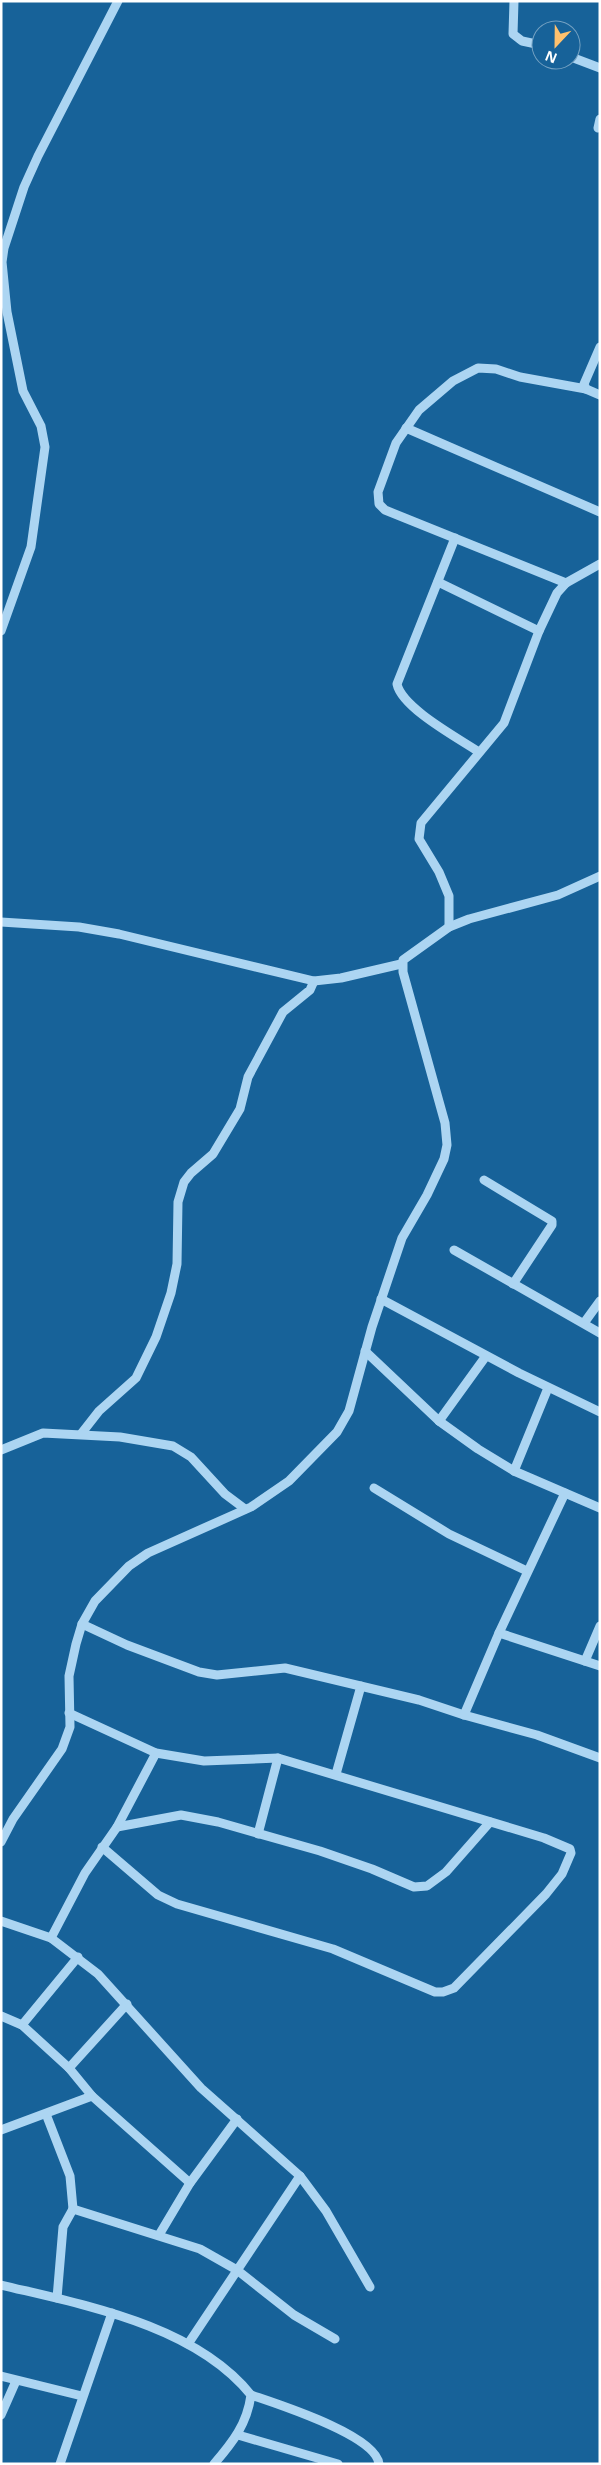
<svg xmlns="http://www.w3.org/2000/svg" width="601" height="2465" font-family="'Noto Sans',sans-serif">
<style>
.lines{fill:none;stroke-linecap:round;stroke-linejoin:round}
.minor{stroke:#acd5f2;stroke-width:9}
</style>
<rect width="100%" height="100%" fill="#176299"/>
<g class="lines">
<g class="minor">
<polyline points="514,1 513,34 522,41 541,45"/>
<polyline points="571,57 600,68"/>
<polyline points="598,128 600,119"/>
<polyline points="600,347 584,384 586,389 600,395"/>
<polyline points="406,428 600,512"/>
<path d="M455 538 397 684C402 708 458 738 479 752"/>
<polyline points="438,582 539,631"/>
<polyline points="566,583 385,510 379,504 378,492 396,443 419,410 453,381 478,368 496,369 520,377 586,389"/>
<polyline points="1,631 31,547 45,447 41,426 23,391 7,312 2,262 4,248 24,187 38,156 118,1"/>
<polyline points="1,922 79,927 119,934 314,981 341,978 401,964"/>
<polyline points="449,927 449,896 439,872 419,839 421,823 504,723 539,631 557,593 566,583 600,564"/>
<polyline points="484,1180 552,1221 552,1225 513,1284"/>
<polyline points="454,1250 600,1333"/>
<polyline points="381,1299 519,1373 600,1412"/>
<polyline points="584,1323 600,1301"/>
<polyline points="365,1351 439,1421 478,1449 514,1471 600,1508"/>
<polyline points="439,1421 486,1356"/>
<polyline points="81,1434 99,1411 136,1378 156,1337 171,1293 177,1264 178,1202 184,1182 191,1173 213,1154 240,1109 248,1077 283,1012 310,990 314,981"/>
<polyline points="1,1450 43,1433 120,1437 173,1446 191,1457 225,1494 245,1509"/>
<polyline points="514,1471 548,1388"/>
<polyline points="374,1488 449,1534 527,1571"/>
<polyline points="82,1624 127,1645 199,1672 217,1675 285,1668 419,1700 464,1715 537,1735 600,1758"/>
<polyline points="499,1633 600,1666"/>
<polyline points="585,1661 600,1626"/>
<polyline points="69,1713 156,1753 204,1761 278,1758 544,1838 570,1849 571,1853 562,1874 546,1894 454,1988 443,1992 435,1992 333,1949 177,1904 158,1895 102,1847"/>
<polyline points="464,1715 499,1633 565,1493"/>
<polyline points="336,1774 361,1686"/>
<polyline points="117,1827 181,1815 218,1822 320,1851 372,1869 414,1887 427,1886 446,1872 490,1822"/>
<polyline points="258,1834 278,1758"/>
<polyline points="1,1842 13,1819 62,1749 70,1727 69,1676 76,1644 82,1624 95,1601 129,1566 148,1553 251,1507 289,1481 337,1432 349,1411 372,1327 402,1238 427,1195 444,1159 447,1145 445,1123 403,972 403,960 449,927 469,919 558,895 600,876"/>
<polyline points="1,1921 51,1938 98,1974 201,2088 300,2176 326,2211 370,2287"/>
<polyline points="51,1938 85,1873 117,1827 156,1753"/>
<polyline points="1,2016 22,2025 69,2068 92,2096 190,2183"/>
<polyline points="22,2025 78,1957"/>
<polyline points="69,2068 127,2004"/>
<polyline points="46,2114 70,2176 73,2209"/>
<polyline points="1,2130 92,2096"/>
<polyline points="159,2235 190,2183 237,2119"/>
<path d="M1 2285C84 2305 195 2325 251 2395 247 2424 233 2442 214 2464"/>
<polyline points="57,2298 63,2227 73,2209 200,2249 237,2270 294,2315 335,2339"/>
<polyline points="188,2344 300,2176"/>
<polyline points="1,2376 82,2396"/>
<path d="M251 2395C277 2404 376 2435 379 2464"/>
<polyline points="1,2415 16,2381"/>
<polyline points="238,2435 338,2464"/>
<polyline points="60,2464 112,2313"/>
</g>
</g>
<rect width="601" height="2465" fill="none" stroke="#ffffff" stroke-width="5"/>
<g transform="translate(556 45) rotate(202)"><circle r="24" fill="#176299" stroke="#74a1c2"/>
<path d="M0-4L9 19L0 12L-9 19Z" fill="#ffc16d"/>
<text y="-8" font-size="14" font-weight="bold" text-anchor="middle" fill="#ffffff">N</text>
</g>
</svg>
